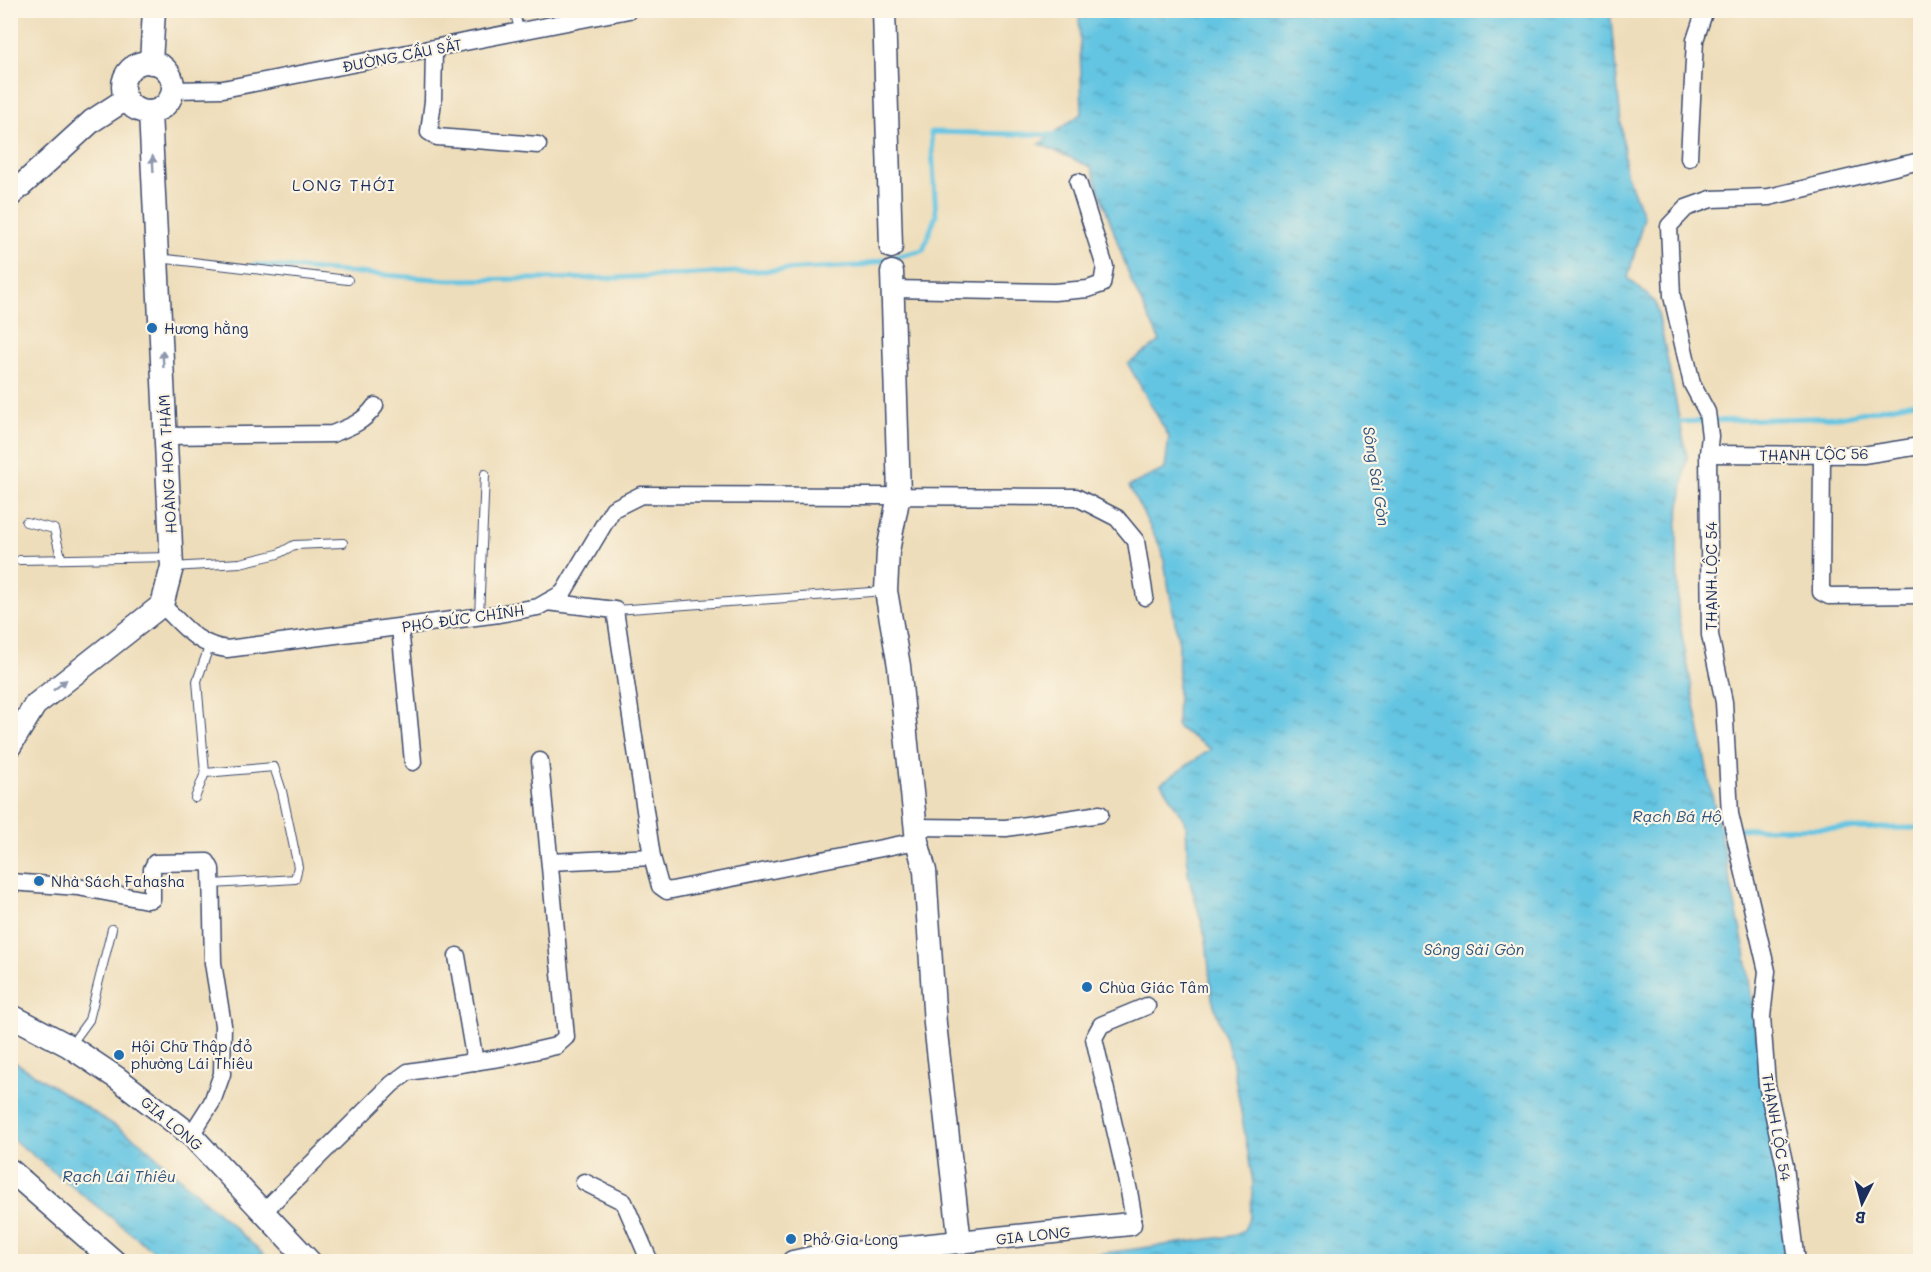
<svg xmlns="http://www.w3.org/2000/svg" width="1931" height="1272" font-family="Mali,sans-serif">
<style>
.water{fill:url(#water-ripples);stroke:#407aa0;stroke-width:1.5}
.lines{fill:none;stroke-linecap:round;stroke-linejoin:round}
.stream{stroke:#64c5e2;stroke-width:5}
.lane-casing{stroke:#3b496c;stroke-width:10}
.street-casing{stroke:#3b496c;stroke-width:19}
.secondary-casing{stroke:#3b496c;stroke-width:25}
.lane{stroke:#fff;stroke-width:8}
.street{stroke:#fff;stroke-width:16}
.secondary{stroke:#fff;stroke-width:22}
.oneway{fill:#8d97ae}
.poi-dot{fill:#1f6fb2;stroke:#fcf5e5;stroke-width:2}
.labels{text-anchor:middle;dominant-baseline:central;stroke-width:4.5;stroke-linejoin:round;paint-order:stroke}
.street-label{font-size:15px;fill:#1b2f5e;stroke:#fcf5e5}
.poi-label{font-size:15px;fill:#1b2f5e;stroke:#fcf5e5;text-anchor:start}
.neighbourhood-label{font-size:16px;letter-spacing:1.5px;fill:#1b2f5e;stroke:#fcf5e5}
.water-label{font-size:16px;font-style:italic;fill:#2d547f;stroke:#fcf5e5}
</style>
<defs>
<pattern id="water-ripples" width="26" height="14" patternUnits="userSpaceOnUse" patternTransform="scale(1.5)"><rect width="26" height="14" fill="#64c5e2"/><path d="M2 4q2-2 4 0t4 0M15 11q2-2 4 0t4 0" fill="none" stroke="#52a0ba"/></pattern>
</defs>
<rect width="100%" height="100%" fill="#fcf5e5"/>
<filter id="ink" filterUnits="userSpaceOnUse"><feTurbulence type="fractalNoise" baseFrequency=".0167" numOctaves="2"/><feDisplacementMap in="SourceGraphic" scale="12" xChannelSelector="R" yChannelSelector="G"/><feConvolveMatrix kernelMatrix="1 2 1 2 8 2 1 2 1" color-interpolation-filters="sRGB"/></filter>
<filter id="wash" filterUnits="userSpaceOnUse"><feTurbulence type="fractalNoise" baseFrequency=".008" numOctaves="4" result="noise"/><feDisplacementMap in="SourceGraphic" scale="24" xChannelSelector="R" yChannelSelector="G"/><feGaussianBlur stdDeviation="1.35" result="paint"/><feColorMatrix in="noise" values="0 0 0 0 0 0 0 0 0 0 0 0 0 0 0 0 0 1.4 0 .05"/><feComposite in="paint" operator="in"/></filter>
<g filter="url(#wash)">
<rect width="100%" height="100%" fill="#eeddba"/>
<g class="water">
<polygon points="1079,11 1610,11 1626,173 1644,217 1628,278 1656,303 1687,457 1677,528 1678,614 1709,780 1745,951 1788,1261 1045,1261 1232,1236 1244,1230 1250,1215 1253,1183 1232,1059 1212,999 1206,938 1188,874 1186,823 1161,783 1211,749 1177,727 1179,644 1162,550 1129,486 1165,469 1169,437 1128,364 1160,341 1132,283 1091,167 1039,144 1082,113"/>
<polygon points="10,1059 139,1141 271,1261 166,1261 11,1138"/>
</g>
<g class="lines">
<g class="stream">
<polyline points="254,265 449,280 616,278 859,266 923,250 936,215 931,132 1057,135"/>
<polyline points="1675,422 1840,417 1920,401"/>
<polyline points="1712,829 1920,828"/>
</g>
</g>
</g>
<g filter="url(#ink)">
<g class="lines">
<defs>
<g id="lane">
<polyline points="514,10 520,33"/>
<polyline points="158,258 348,280"/>
<polyline points="26,522 54,529 61,557"/>
<polyline points="20,560 171,557"/>
<polyline points="172,567 240,563 278,554 294,545 343,543"/>
<polyline points="615,610 886,591"/>
<polyline points="479,617 485,474"/>
<polyline points="205,773 274,767 282,791 298,867 295,879 212,884"/>
<polyline points="195,798 205,773 197,681 209,647"/>
<polyline points="70,1046 89,1020 112,929"/>
</g>
<g id="street">
<polyline points="434,49 433,101 429,132 437,137 538,145"/>
<polyline points="173,90 223,89 629,10"/>
<polyline points="1689,158 1695,40 1705,10"/>
<polyline points="893,289 1054,292 1088,289 1102,284 1105,267 1078,182"/>
<path d="M166 436 332 434C350 427 364 422 375 406"/>
<polyline points="1708,454 1863,455 1920,446"/>
<polyline points="1822,455 1821,592 1829,596 1920,595"/>
<polyline points="547,602 563,593 613,509 641,495 1076,497 1117,518 1136,541 1145,597"/>
<path d="M162 605C183 625 196 645 227 649L499 614 538 607 547 602 615 610 652 857 660 886 667 891 917 841"/>
<polyline points="400,627 413,762"/>
<polyline points="915,827 1006,828 1100,814"/>
<polyline points="550,862 652,857"/>
<polyline points="10,882 78,887 147,900 152,899 152,869 155,863 207,862 211,869 213,963 223,1025 222,1074 212,1102 191,1135"/>
<polyline points="457,956 475,1062"/>
<polyline points="584,1182 624,1202 650,1262"/>
<polyline points="263,1212 392,1084 408,1072 512,1056 556,1046 566,1037 540,761"/>
<polyline points="1130,1224 1133,1215 1129,1191 1094,1038 1101,1025 1147,1006"/>
<polyline points="1797,1262 1785,1166 1767,1085 1762,1017 1767,971 1730,814 1724,702 1710,635 1708,454 1710,436 1707,412 1692,384 1672,296 1669,226 1686,208 1711,199 1769,197 1920,161"/>
</g>
<g id="secondary">
<polyline points="884,10 891,247"/>
<circle cx="148" cy="87" r="25"/>
<polyline points="151,63 154,10"/>
<polyline points="10,196 92,121 126,99"/>
<polyline points="892,272 899,495 888,551 886,591 899,666 917,841 925,871 935,1024 960,1243"/>
<polyline points="10,746 35,705 162,605 172,567 150,112"/>
<polyline points="10,1015 69,1046 117,1078 191,1135 310,1262"/>
<polyline points="10,1170 115,1262"/>
<polyline points="793,1262 816,1257 1130,1224"/>
</g>
</defs>
<use href="#lane" class="lane-casing"/>
<use href="#street" class="street-casing"/>
<use href="#secondary" class="secondary-casing"/>
<use href="#lane" class="lane"/>
<use href="#street" class="street"/>
<use href="#secondary" class="secondary"/>
</g>
<defs><path id="oneway-solid" d="M-6-.8H1V-3.2L6.5 0L1 3.2V.8H-6Z" transform="scale(1.5)"/></defs>
<g class="oneway">
<use href="#oneway-solid" transform="translate(153 164) rotate(-93)"/>
<use href="#oneway-solid" transform="translate(163 359) rotate(-93)"/>
<use href="#oneway-solid" transform="translate(60 685) rotate(-38)"/>
</g>
</g>
<g class="poi-dot">
<circle cx="152" cy="328" r="6"/>
<circle cx="39" cy="881" r="6"/>
<circle cx="1087" cy="987" r="6"/>
<circle cx="119" cy="1055" r="6"/>
<circle cx="791" cy="1239" r="6"/>
</g>
<g class="labels">
<g class="street-label">
<text transform="translate(402 55) rotate(-11)">ĐƯỜNG CẦU SẮT</text>
<text transform="translate(1814 454) rotate(-1)">THẠNH LỘC 56</text>
<text transform="translate(167 464) rotate(-93)">HOÀNG HOA THÁM</text>
<text transform="translate(1711 576) rotate(-90)">THẠNH LỘC 54</text>
<text transform="translate(463 618) rotate(-8)">PHÓ ĐỨC CHÍNH</text>
<text transform="translate(172 1123) rotate(40)">GIA LONG</text>
<text transform="translate(1777 1127) rotate(80)">THẠNH LỘC 54</text>
<text transform="translate(1033 1235) rotate(-6)">GIA LONG</text>
</g>
<g class="poi-label">
<text x="164" y="328">Hương hằng</text>
<text x="51" y="881">Nhà Sách Fahasha</text>
<text x="1099" y="987">Chùa Giác Tâm</text>
<text x="131" y="1046">Hội Chữ Thập đỏ<tspan x="131" dy="17">phường Lái Thiêu</tspan></text>
<text x="803" y="1239">Phở Gia Long</text>
</g>
<g class="neighbourhood-label">
<text x="344" y="184">LONG THỚI</text>
</g>
<g class="water-label">
<text transform="translate(1377 476) rotate(81)">Sông Sài Gòn</text>
<text x="1677" y="815">Rạch Bá Hộ</text>
<text x="1474" y="948">Sông Sài Gòn</text>
<text x="119" y="1175">Rạch Lái Thiêu</text>
</g>
</g>
<rect width="1931" height="1272" fill="none" stroke="#fcf5e5" stroke-width="36"/>
<g transform="translate(1862 1203) rotate(186)" stroke="#fcf5e5" stroke-width="4.5" paint-order="stroke">
<path d="M0-4.5L10 22L0 15L-10 22Z" fill="#1b2f5e"/>
<text y="-9" font-size="16" font-weight="bold" text-anchor="middle" fill="#1b2f5e">B</text>
</g>
</svg>
